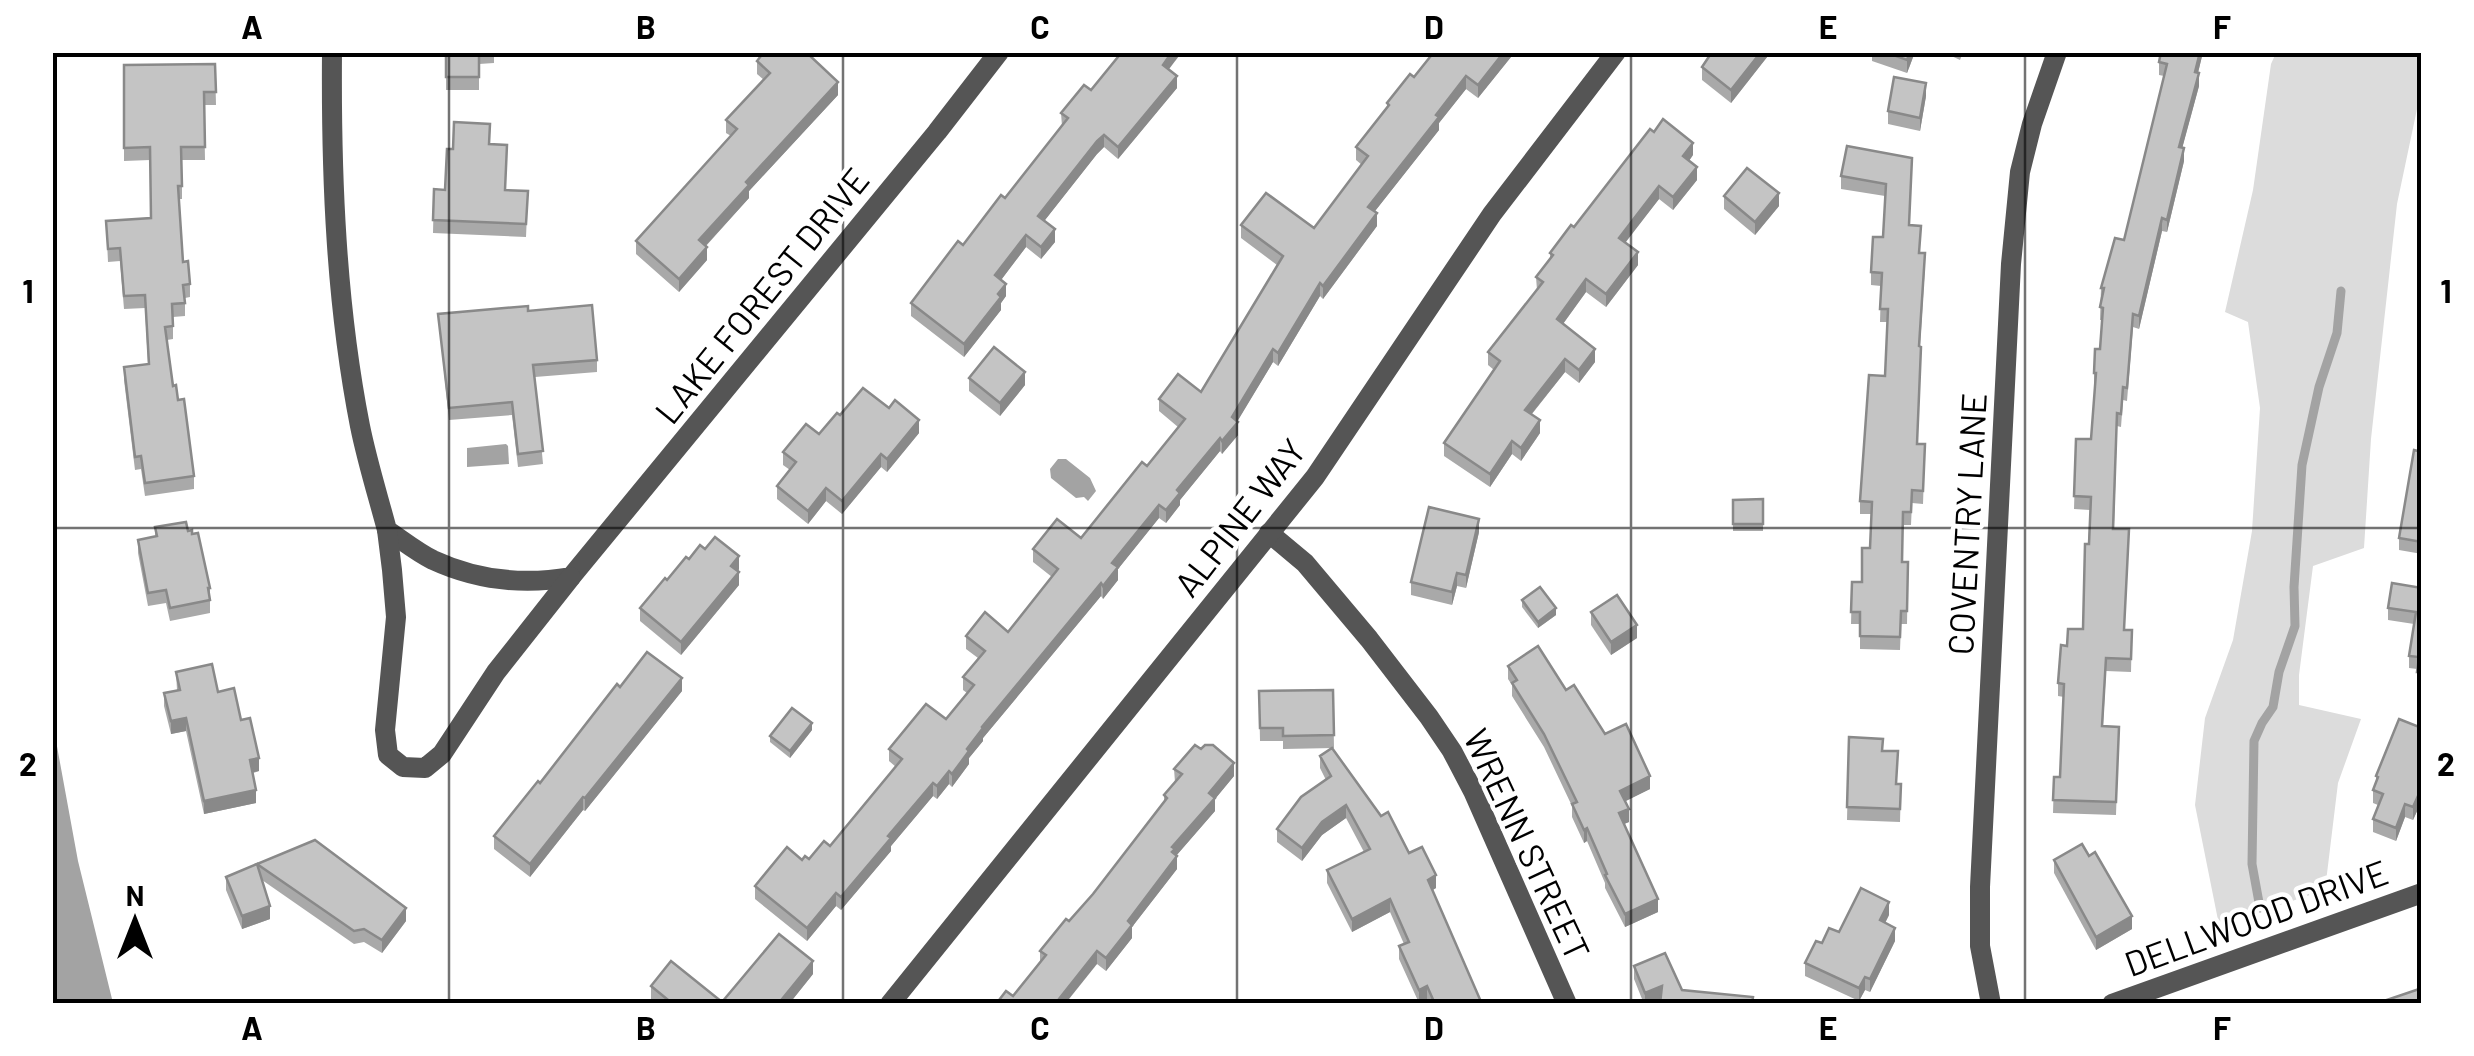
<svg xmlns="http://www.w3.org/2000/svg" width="2474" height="1056" font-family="Barlow,sans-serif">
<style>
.green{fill:#dcdcdc}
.water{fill:#a3a3a3}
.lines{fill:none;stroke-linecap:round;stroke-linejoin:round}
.stream{stroke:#a3a3a3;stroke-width:9}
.street{stroke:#555;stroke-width:20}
.wall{fill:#a9a9a9}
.shaded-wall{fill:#898989}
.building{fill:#c4c4c4;stroke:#898989;stroke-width:2.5}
.grid{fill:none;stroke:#000;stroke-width:2.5;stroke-opacity:0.55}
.labels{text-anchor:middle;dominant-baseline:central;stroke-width:9;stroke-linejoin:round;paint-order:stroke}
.street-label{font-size:35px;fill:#000;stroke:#fff}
.neatline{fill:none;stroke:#000;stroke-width:4}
.grid-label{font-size:32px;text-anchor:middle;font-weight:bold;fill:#000}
</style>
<rect width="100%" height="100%" fill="#fff"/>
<polygon class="green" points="2276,53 2421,53 2421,90 2397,204 2371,439 2364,548 2313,566 2299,675 2299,705 2361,719 2338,783 2325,890 2219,925 2195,805 2205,718 2233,640 2252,531 2260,408 2248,322 2225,312 2253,190 2271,64"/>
<g class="water">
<polygon points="506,444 508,446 509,464 467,467 467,448"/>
<polygon points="1058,459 1066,459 1090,478 1096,491 1088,501 1084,497 1076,498 1051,478 1050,469"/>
<polygon points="52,719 78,861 113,1003 53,1003"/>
</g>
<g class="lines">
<polyline class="stream" points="2260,908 2252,864 2254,741 2262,723 2273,707 2279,672 2295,626 2294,587 2302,465 2319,387 2337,333 2341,291"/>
<g class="street">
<path d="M332 52C331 177 336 304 360 426 367 461 378 496 387 530 402 540 417 552 433 560 476 580 524 585 571 577L937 132 999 52"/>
<polyline points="387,530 392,570 396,617 385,730 388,755 403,767 425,768 442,754 496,672 571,577"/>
<polyline points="1269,533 1305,563 1369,639 1429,717 1452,751 1473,791 1567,1004"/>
<polyline points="890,1004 1315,477 1492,214 1616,52"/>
<polyline points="1991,1004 1980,946 1980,887 2011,264 2020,172 2032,124 2057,52"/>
<polyline points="2112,1004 2422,893"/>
</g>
</g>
<g class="wall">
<polygon points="446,52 494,52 494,63 479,64 479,90 446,90"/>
<polygon points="1515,52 1478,98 1466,89 1439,123 1439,130 1375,211 1377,226 1323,299 1320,296 1278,366 1273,362 1237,421 1238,435 1222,454 1220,451 1180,500 1180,505 1166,523 1159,518 1118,569 1118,580 1103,599 1101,596 983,738 983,741 969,758 969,764 952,787 949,784 937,799 933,796 891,846 891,851 841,910 836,906 807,941 755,899 755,886 802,860 809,859 830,846 896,767 889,761 889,749 946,719 967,693 963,690 963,677 978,658 966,649 966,636 1008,632 1052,577 1033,562 1033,549 1081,538 1147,466 1178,427 1159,411 1159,399 1201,392 1277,265 1241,238 1241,225 1314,228 1362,165 1356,160 1356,147 1387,109 1387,103 1414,77"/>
<polygon points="1771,52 1731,103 1702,80 1702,67"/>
<polygon points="1872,52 1915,52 1907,73 1872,61"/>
<polygon points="1943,52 1963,52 1960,60"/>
<polygon points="2203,52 2198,73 2199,86 2182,148 2184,161 2167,232 2162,231 2139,329 2133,327 2127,401 2123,400 2121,427 2117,426 2114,529 2125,630 2132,630 2131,672 2106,671 2103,726 2119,727 2116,815 2053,813 2054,777 2060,777 2064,697 2058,696 2058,683 2067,646 2083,629 2090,510 2074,509 2076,439 2091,439 2095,386 2094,386 2094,373 2100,349 2102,320 2100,320 2101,288 2124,240 2164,76 2159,75 2159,62"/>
<polygon points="757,61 838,95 749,191 749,198 706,246 707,260 679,292 636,254 636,241 731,136 726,133 726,120 764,80 757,74"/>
<polygon points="215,64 216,105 204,105 205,160 182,160 182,199 179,199 183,262 190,284 190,297 185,298 185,316 173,317 173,339 167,340 173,386 178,400 194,476 194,489 145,496 141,469 135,470 124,380 124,367 148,364 145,308 124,309 120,261 108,262 106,221 151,218 150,160 124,161 124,65"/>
<polygon points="1169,69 1177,88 1118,159 1104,147 1097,154 1044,221 1055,242 1041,259 1026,247 1001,280 1006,296 1001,303 1001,310 964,357 911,316 911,303 1005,198 1062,126 1061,113 1091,90"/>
<polygon points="1926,96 1920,131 1888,124 1888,111"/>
<polygon points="490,144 506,190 528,191 526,237 433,233 434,189 445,190"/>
<polygon points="1693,155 1689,161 1697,180 1673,210 1659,199 1625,242 1638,265 1606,307 1586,292 1563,324 1595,362 1579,383 1565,372 1532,414 1540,433 1521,461 1512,454 1490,487 1444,456 1444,443 1494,370 1488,365 1488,352 1537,290 1536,277 1550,260 1550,253 1574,227"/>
<polygon points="1912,158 1909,225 1925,266 1920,347 1917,444 1925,444 1923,504 1912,503 1911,525 1903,525 1902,562 1908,562 1907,624 1901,624 1900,650 1860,649 1860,624 1851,624 1852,582 1862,582 1870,548 1872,514 1860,514 1860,501 1885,376 1888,322 1880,322 1881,286 1871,285 1871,272 1883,237 1885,196 1841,189 1841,176"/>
<polygon points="1724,196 1779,206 1755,235 1724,209"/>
<polygon points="528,311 597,360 597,372 535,377 543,464 518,467 512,415 449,420 438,314"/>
<polygon points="969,378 1025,385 1000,416 969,391"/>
<polygon points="840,415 919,433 887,472 881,467 842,514 826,501 808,524 777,499 777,486 790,470 783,465 783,452 819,434"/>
<polygon points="2422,452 2422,554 2399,550 2399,538"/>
<polygon points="1763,499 1763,531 1733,531 1733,500"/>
<polygon points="155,527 188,531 210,588 210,613 170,621 166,603 148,606 138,553 138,540 155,537"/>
<polygon points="1479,532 1466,588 1457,586 1452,605 1411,595 1411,582"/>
<polygon points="689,559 739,569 739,585 681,655 640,621 640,608"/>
<polygon points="2422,588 2422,685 2417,684 2417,669 2409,668 2409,656 2414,624 2388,620 2388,608"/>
<polygon points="1522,600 1556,615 1538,628 1522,607"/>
<polygon points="1591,612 1637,638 1611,655 1591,625"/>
<polygon points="1508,666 1566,690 1605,734 1650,789 1625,801 1629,822 1624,824 1658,912 1625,927 1605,888 1605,883 1587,841 1584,843 1572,817 1572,806 1544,747 1512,696 1512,685 1508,679"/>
<polygon points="176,672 218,692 241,720 259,771 253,773 256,803 204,814 186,731 171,734 164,706 164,693 177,690"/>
<polygon points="620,687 682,691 585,811 583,810 530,877 494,849 494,836 540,783"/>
<polygon points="1333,690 1334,748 1283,749 1283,741 1260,741 1259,691"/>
<polygon points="2422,728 2422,800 2413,820 2405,817 2396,841 2373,832 2373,819 2378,805 2373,803 2373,790 2376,782 2376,776"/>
<polygon points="812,730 790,758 770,742 770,736"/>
<polygon points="1849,737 1882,751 1897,784 1901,784 1900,822 1847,820"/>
<polygon points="1320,756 1381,816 1436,888 1432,890 1482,1004 1429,1004 1427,999 1419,1003 1399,959 1399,946 1404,944 1390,912 1352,932 1327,883 1327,870 1364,852 1346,818 1322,835 1302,861 1277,842 1277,829 1326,780 1320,768"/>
<polygon points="1174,769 1234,776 1215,799 1215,811 1176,856 1177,869 1132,927 1132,938 1106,971 1097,964 1013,996 1040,962 1040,951 1093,894 1164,802 1164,795 1175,782"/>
<polygon points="2054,860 2132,929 2096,950 2054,873"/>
<polygon points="257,864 406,921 382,953 364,942 354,944 262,880 270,919 242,929 226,890 226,877"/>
<polygon points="1889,915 1885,923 1895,941 1870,992 1865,990 1859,1001 1805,976 1805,963 1822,943 1839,932"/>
<polygon points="1634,966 1682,990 1652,1004 1644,1004 1634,979"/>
<polygon points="813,974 789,1004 657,1004 651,999 651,986 722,1002"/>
</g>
<g class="shaded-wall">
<polygon points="1172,52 1182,52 1163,77 1163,65"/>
<polygon points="1504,52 1515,52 1478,98 1478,85"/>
<polygon points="1761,52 1771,52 1731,103 1731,90"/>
<polygon points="1910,52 1915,52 1907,73 1907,60"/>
<polygon points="2200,52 2203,52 2195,85 2195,72"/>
<polygon points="2199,73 2199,86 2179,160 2179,147"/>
<polygon points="1177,76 1177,88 1118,159 1118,147"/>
<polygon points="1466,76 1466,89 1439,123 1439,130 1368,220 1368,207"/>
<polygon points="838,82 838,95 749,191 749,198 699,253 699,240 746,182"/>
<polygon points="1926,83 1926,96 1920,131 1920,118"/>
<polygon points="1104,135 1104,147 1097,154 1038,229 1038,216 1097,141"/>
<polygon points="1693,143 1693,155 1683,169 1683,156"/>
<polygon points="2184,148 2184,161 2167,232 2167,220"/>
<polygon points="1697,167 1697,180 1673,210 1673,197"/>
<polygon points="1659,186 1659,199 1619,251 1619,238"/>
<polygon points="1779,193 1779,206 1755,235 1755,222"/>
<polygon points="1377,213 1377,226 1323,299 1323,286"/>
<polygon points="2162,218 2162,231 2139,329 2139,316"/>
<polygon points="1055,229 1055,242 1041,259 1041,247"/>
<polygon points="1026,235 1026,247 995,288 995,275"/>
<polygon points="707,247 707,260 679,292 679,279"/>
<polygon points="1638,252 1638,265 1606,307 1606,294"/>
<polygon points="1586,279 1586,292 1557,332 1557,319"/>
<polygon points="1320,283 1320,296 1278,366 1278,353"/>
<polygon points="1006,284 1006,296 1001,303 1001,310 964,357 964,344"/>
<polygon points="1273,349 1273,362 1234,427 1238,422 1238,435 1222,454 1222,441 1232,417"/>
<polygon points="1595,349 1595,362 1579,383 1579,370"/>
<polygon points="1565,359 1565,372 1525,422 1525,410"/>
<polygon points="1025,372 1025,385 1000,416 1000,403"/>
<polygon points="919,420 919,433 887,472 887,459"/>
<polygon points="1540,420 1540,433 1521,461 1521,448"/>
<polygon points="1220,438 1220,451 1180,500 1180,505 1166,523 1166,510 1177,490"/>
<polygon points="1512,441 1512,454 1490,487 1490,474"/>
<polygon points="881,454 881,467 842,514 842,501"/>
<polygon points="826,488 826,501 808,524 808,511"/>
<polygon points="1159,505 1159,518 1118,569 1118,580 1103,599 1103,586 1112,563"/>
<polygon points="1479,519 1479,532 1466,588 1466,575"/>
<polygon points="739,556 739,569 731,579 731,566"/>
<polygon points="739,572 739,585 681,655 681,642"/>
<polygon points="1457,573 1457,586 1452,605 1452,592"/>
<polygon points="1101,583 1101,596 983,738 983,741 969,758 969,764 952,787 952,774 982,727"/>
<polygon points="1556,608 1556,615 1538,628 1538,622"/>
<polygon points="1637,625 1637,638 1611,655 1611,642"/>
<polygon points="682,678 682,691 585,811 585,798"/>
<polygon points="186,718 186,731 171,734 171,721"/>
<polygon points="812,723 812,730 790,758 790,751"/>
<polygon points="259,758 259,771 250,773 250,760"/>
<polygon points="1234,763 1234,776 1215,799 1215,811 1175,857 1177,856 1177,869 1132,927 1132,938 1106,971 1106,958 1172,847 1209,793"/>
<polygon points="949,771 949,784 937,799 937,786"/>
<polygon points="1650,776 1650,789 1620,804 1620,791"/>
<polygon points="933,783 933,796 891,846 891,851 841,910 841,897 888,836"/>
<polygon points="2422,787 2422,800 2413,820 2413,807"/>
<polygon points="256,790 256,803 204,814 204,801"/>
<polygon points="583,797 583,810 530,877 530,864"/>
<polygon points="2405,804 2405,817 2396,841 2396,828"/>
<polygon points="1346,805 1346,818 1322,835 1302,861 1302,848 1322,822"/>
<polygon points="1629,809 1629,822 1619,826 1619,813"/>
<polygon points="1587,828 1587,841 1584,843 1584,830"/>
<polygon points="1436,875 1436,888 1428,893 1428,880"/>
<polygon points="836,893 836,906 807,941 807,928"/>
<polygon points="1390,899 1390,912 1352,932 1352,919"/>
<polygon points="1658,899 1658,912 1625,927 1625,914"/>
<polygon points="1889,902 1889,915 1880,933 1880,920"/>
<polygon points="270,906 270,919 242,929 242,916"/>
<polygon points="406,908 406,921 382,953 382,940"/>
<polygon points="2132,916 2132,929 2096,950 2096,937"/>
<polygon points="1895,928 1895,941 1870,992 1870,979"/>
<polygon points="1097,951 1097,964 1065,1004 1055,1004"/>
<polygon points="813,961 813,974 789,1004 778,1004"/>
<polygon points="1865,977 1865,990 1859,1001 1859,988"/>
<polygon points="1427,986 1427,999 1419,1003 1419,990"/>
<polygon points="1662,986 1662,999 1652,1004 1645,1004 1645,993"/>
</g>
<g class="building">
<rect x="446" y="52" width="33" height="25"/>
<polygon points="764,52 806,52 838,82 746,182 749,185 699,240 707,247 679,279 636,241 737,129 726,120 770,73 757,61"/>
<polygon points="1122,52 1172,52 1163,65 1177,76 1118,147 1104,135 1097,141 1038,216 1055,229 1041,247 1026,235 995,275 1006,284 998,294 1001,297 964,344 911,303 958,241 963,245 1001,195 1005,198 1068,118 1061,113 1084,85 1091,90"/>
<polygon points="1434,52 1504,52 1478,85 1466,76 1436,115 1439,117 1368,207 1377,213 1323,286 1320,283 1278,353 1273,349 1232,417 1238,422 1222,441 1220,438 1177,490 1180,493 1166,510 1159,505 1112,563 1118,567 1103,586 1101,583 982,727 983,728 967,749 969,751 952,774 949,771 937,786 933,783 888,836 891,838 841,897 836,893 807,928 755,886 787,847 802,860 805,856 809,859 824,841 830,846 902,759 889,749 926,704 946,719 974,685 963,677 985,651 966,636 985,612 1008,632 1058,569 1033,549 1057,519 1081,538 1142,462 1147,466 1185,419 1159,399 1178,374 1201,392 1283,256 1241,225 1266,193 1314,228 1368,156 1356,147 1389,105 1387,103 1410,74 1414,77"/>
<polygon points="1712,52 1761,52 1731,90 1702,67"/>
<polygon points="1885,52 1910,52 1907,60"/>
<polygon points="2161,52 2200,52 2195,72 2199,73 2179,147 2184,148 2167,220 2162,218 2139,316 2133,314 2127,388 2123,387 2121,414 2117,413 2113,529 2129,529 2124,630 2132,630 2131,659 2106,658 2102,726 2119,727 2116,802 2053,800 2054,777 2060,777 2064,684 2058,683 2061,645 2067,646 2068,629 2083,629 2085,544 2089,544 2091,497 2074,496 2076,439 2091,439 2096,373 2094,373 2095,349 2100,349 2103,308 2100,307 2104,288 2101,288 2115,238 2124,240 2167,64 2159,62"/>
<polygon points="215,64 216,92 204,92 205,147 181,147 182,186 178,186 183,262 188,261 190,284 183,285 185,303 172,304 173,326 165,327 173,386 176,385 178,400 184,399 194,476 145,483 141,456 135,457 124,367 149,364 145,295 124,296 120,248 108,249 106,221 151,218 150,147 124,148 124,65"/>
<polygon points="1894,77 1926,83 1920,118 1888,111"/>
<polygon points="1663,119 1693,143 1683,156 1697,167 1673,197 1659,186 1619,238 1638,252 1606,294 1586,279 1557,319 1595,349 1579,370 1565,359 1525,410 1540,420 1521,448 1512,441 1490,474 1444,443 1500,361 1488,352 1543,282 1536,277 1553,255 1550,253 1571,225 1574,227 1650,129 1654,132"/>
<polygon points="454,122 490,124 489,144 507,145 505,190 528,191 526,224 433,220 434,189 445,190 447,149 453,149"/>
<polygon points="1847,146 1912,158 1909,225 1921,226 1919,253 1925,253 1919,346 1921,347 1917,444 1925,444 1923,491 1912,490 1911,512 1903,512 1902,562 1908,562 1907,611 1901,611 1900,637 1860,636 1860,612 1851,612 1852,582 1862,582 1862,548 1870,548 1872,502 1860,501 1869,375 1885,376 1888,309 1880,309 1882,273 1871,272 1873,237 1883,237 1886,184 1841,176"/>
<polygon points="1747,168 1779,193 1755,222 1724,196"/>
<polygon points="592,305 597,360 533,365 543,451 518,454 512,402 449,408 438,314 528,306 528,311"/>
<polygon points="994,347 1025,372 1000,403 969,378"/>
<polygon points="863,388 889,408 895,400 919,420 887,459 881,454 842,501 826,488 808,511 777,486 796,462 783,452 806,424 819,434 837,413 840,415"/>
<polygon points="2414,450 2422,452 2422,542 2399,538"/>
<polygon points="1763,499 1763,524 1733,524 1733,500"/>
<polygon points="1429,507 1479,519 1466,575 1457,573 1452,592 1411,582"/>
<polygon points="186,522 188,531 192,530 192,534 198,533 210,588 208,588 210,600 170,608 166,590 148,593 138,540 157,536 155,527"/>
<polygon points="715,537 739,556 731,566 739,572 681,642 640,608 665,578 667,580 686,557 689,559 700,545 705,549"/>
<polygon points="2392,583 2422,588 2422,672 2417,672 2419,657 2409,656 2416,612 2388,608"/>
<polygon points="1540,587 1556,608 1538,622 1522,600"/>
<polygon points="1617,595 1637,625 1611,642 1591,612"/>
<polygon points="1538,646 1566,690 1574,685 1605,734 1626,724 1650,776 1620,791 1629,809 1619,813 1658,899 1625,914 1605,875 1607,874 1587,828 1584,830 1572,804 1577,802 1544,734 1512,683 1517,680 1508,666"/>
<polygon points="647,652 682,678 585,798 583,797 530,864 494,836 538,781 540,783 617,684 620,687"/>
<polygon points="212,664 218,692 234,688 241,720 250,718 259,758 250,760 256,790 204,801 186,718 171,721 164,693 180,690 176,672"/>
<polygon points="1333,690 1334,735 1283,736 1283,728 1260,728 1259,691"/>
<polygon points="792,708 812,723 790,751 770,736"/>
<polygon points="2399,719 2422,728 2422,787 2413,807 2405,804 2396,828 2373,819 2383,794 2373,790 2378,777 2376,776"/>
<polygon points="1849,737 1883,739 1882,751 1898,751 1896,784 1901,784 1900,809 1847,807"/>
<polygon points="1195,745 1201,749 1205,745 1213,745 1234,763 1209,793 1215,798 1172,847 1175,849 1172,852 1177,856 1128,921 1132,925 1106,958 1097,951 1055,1004 996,1004 1006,991 1013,996 1046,955 1040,951 1066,919 1069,921 1093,894 1167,798 1164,795 1182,774 1174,769"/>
<polygon points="1332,748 1381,816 1388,812 1409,853 1422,847 1436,875 1428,880 1482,1004 1435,1004 1427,986 1419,990 1399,946 1409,942 1390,899 1352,919 1327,870 1370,849 1346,805 1322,822 1302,848 1277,829 1301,797 1331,776 1320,756"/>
<polygon points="315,840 406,908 382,940 364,929 354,931 257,864"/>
<polygon points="2082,844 2089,856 2095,852 2132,916 2096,937 2054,860"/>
<polygon points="257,864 270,906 242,916 226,877"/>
<polygon points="1861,888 1889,902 1880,920 1895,928 1870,979 1865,977 1859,988 1805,963 1816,941 1822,943 1829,928 1839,932"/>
<polygon points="779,934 813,961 778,1004 673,1004 651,986 671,961 722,1002"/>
<polygon points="1665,953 1682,990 1753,997 1752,1004 1660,1004 1662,986 1645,993 1634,966"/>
<polygon points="2422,988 2422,1004 2375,1004"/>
</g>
<path class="grid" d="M449 52V1004M843 52V1004M1237 52V1004M1631 52V1004M2025 52V1004M52 528H2422"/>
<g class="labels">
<g class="street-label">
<text transform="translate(761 295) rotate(-51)">LAKE FOREST DRIVE</text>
<text transform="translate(1239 517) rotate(-52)">ALPINE WAY</text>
<text transform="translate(1966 524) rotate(-87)">COVENTRY LANE</text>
<text transform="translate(1528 844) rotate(65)">WRENN STREET</text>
<text transform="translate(2256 917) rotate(-20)">DELLWOOD DRIVE</text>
</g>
</g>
<rect width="2474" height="1056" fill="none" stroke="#ffffff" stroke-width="110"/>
<g transform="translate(135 921)" stroke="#ffffff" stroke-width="8" paint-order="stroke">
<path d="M0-8L18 38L0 25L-18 38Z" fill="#000000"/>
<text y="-15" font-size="28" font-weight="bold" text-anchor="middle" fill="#000000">N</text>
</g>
<rect x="55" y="55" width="2364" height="946" class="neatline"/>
<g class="grid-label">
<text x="252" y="39">A</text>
<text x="646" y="39">B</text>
<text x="1040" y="39">C</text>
<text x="1434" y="39">D</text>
<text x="1828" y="39">E</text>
<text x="2222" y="39">F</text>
<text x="28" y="303">1</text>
<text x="2446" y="303">1</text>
<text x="28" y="776">2</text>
<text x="2446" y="776">2</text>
<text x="252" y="1040">A</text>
<text x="646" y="1040">B</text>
<text x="1040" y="1040">C</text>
<text x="1434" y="1040">D</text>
<text x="1828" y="1040">E</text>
<text x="2222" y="1040">F</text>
</g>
</svg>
